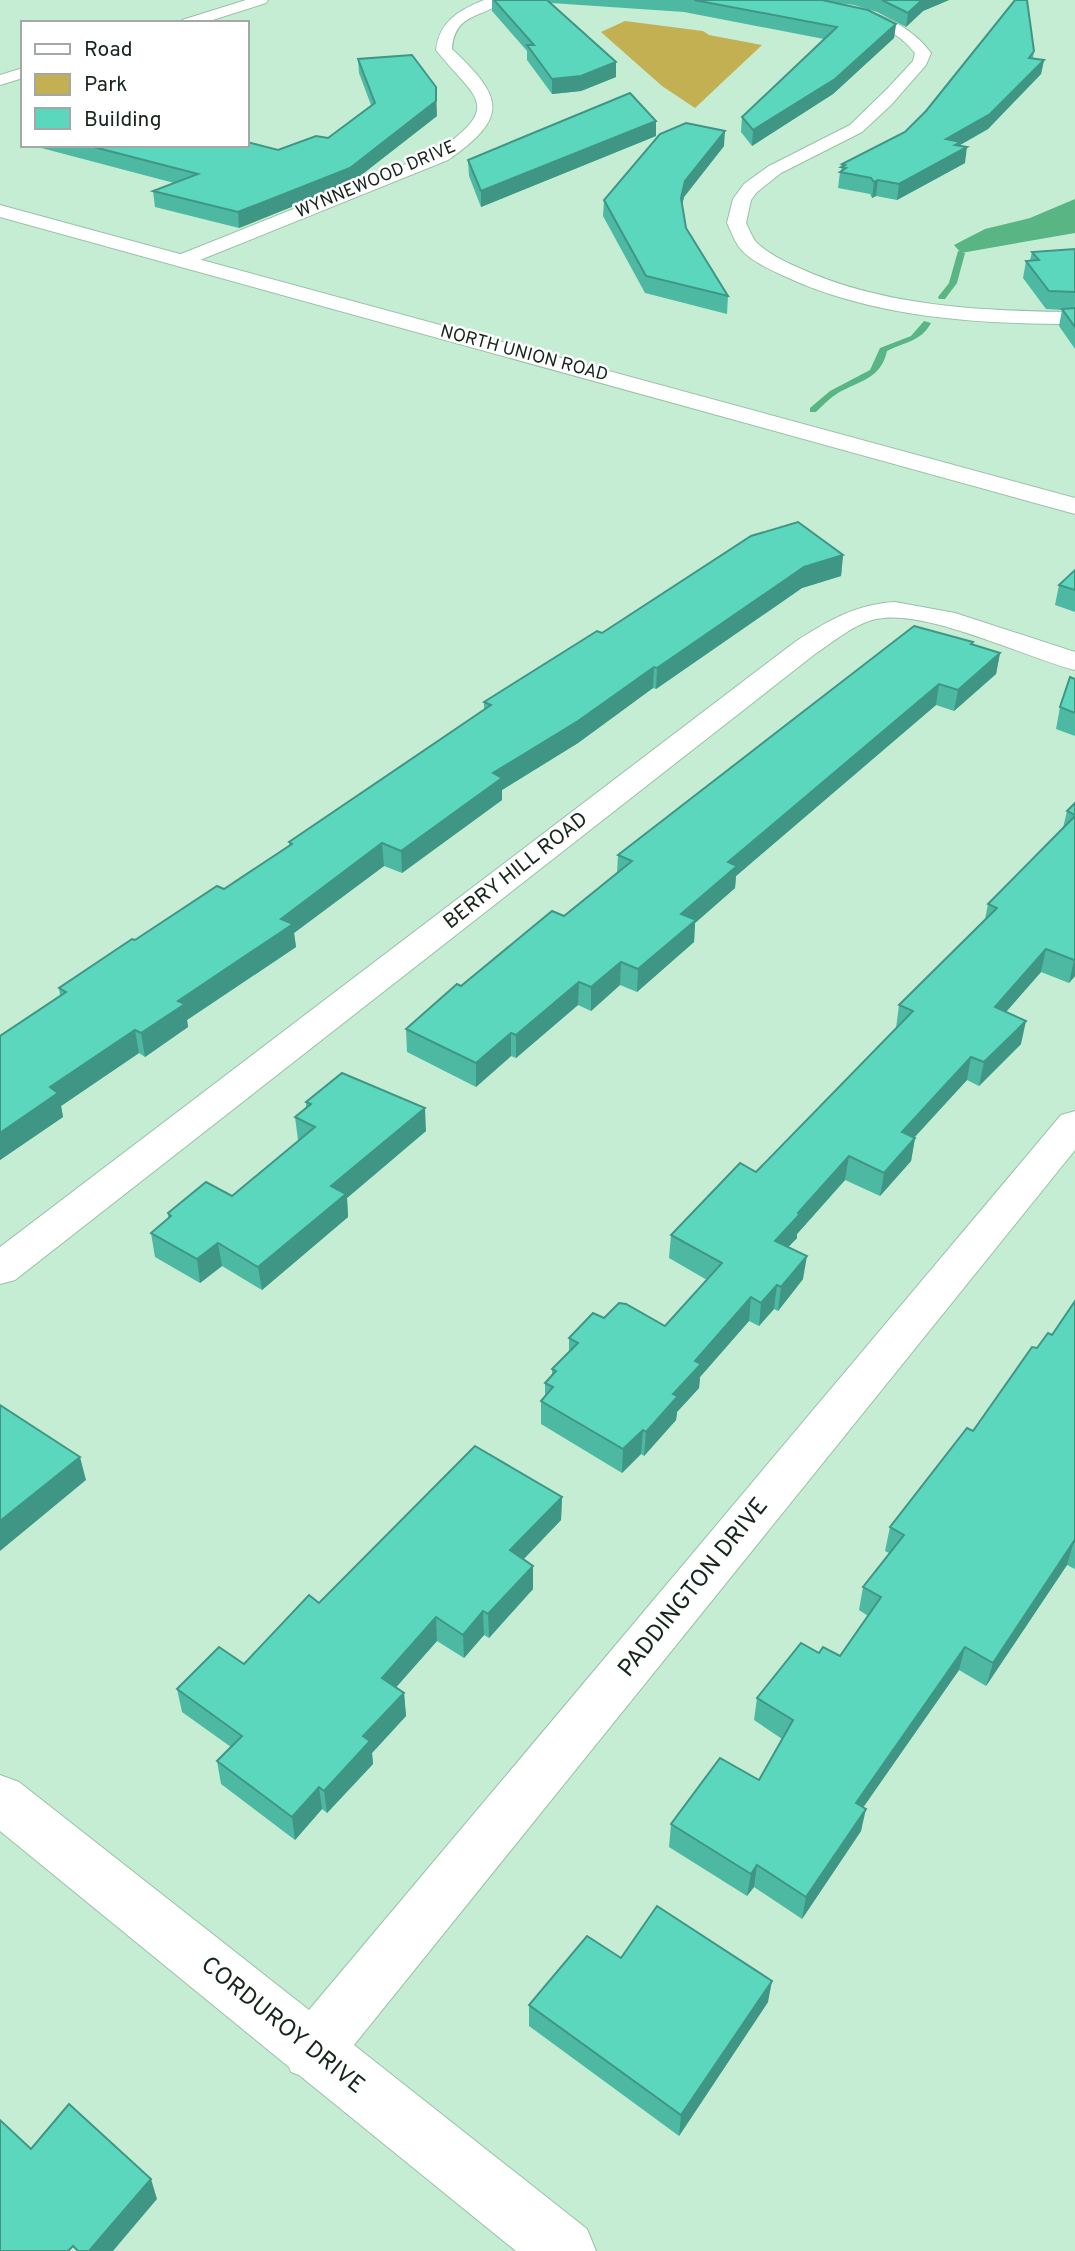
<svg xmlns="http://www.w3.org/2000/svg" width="1075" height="2251" font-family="Overpass,sans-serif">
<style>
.green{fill:#c3b053}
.water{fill:#59b583}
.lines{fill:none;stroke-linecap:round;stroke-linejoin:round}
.stream{fill:#59b583;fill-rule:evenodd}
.street-casing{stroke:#99c0a8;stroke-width:2}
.secondary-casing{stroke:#99c0a8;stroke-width:2}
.primary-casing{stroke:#99c0a8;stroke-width:2}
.street{fill:#fff;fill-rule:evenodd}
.secondary{fill:#fff;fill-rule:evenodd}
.primary{fill:#fff;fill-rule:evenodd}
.wall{fill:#4eb9a3}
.shaded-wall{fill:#409685}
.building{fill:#5bd7be;stroke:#409685;stroke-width:2}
.labels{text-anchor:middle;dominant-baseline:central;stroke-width:5;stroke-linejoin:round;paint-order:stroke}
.far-street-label{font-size:18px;fill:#17261d;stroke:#fff}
.street-label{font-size:21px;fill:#17261d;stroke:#fff}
.near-street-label{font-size:24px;fill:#17261d;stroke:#fff}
</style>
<rect width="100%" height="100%" fill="#c5edd4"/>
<polygon class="green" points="625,21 703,31 709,35 762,45 695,108 662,86 601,32"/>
<polygon class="water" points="1075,199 1075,233 961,253 954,245 985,229 1030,218"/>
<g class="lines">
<g class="stream">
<polygon points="958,251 965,253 957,283 945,299 939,299 938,297 949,283"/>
<path d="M924 321 931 323C921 342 904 342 887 351 881 379 859 381 838 393 830 398 823 405 816 412H810V408L830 391 870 370 880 348 911 336Z"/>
</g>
<defs>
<g id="street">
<path d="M484 0H504C484 19 455 11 452 49 503 97 510 117 448 160L190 264H176L173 260 176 256 436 152C505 105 475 99 436 50 439 22 459 10 484 0Z"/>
<path d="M761 0C817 0 895 3 931 53L926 65 891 105 862 132 781 173 757 192 751 200 746 223C749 229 752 237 756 242 767 253 783 261 797 267 883 307 982 311 1075 312V324C978 324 874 318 784 276 769 269 750 261 739 247 734 240 731 231 727 223L733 199 744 184 769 166 850 125 888 88 913 61 915 53C883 11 816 11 768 4Z"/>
<path d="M895 602 955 613 1075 652V670C1024 657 925 608 876 619 854 624 833 642 815 654L15 1280 0 1284V1247L795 642C827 621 856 604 895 602Z"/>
<polygon points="1075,1111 1075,1150 354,2045 587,2229 596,2251 516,2251 299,2075 291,2072 289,2067 0,1831 0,1775 19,1782 309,2010 1061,1115"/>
</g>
<polygon id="secondary" points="0,205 1075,498 1075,514 0,217"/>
<g id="primary">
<polygon points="246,0 268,0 266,3 203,23 180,23 182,20"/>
<polygon points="23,68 23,78 0,85 0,75"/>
</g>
</defs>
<use href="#street" class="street-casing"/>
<use href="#secondary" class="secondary-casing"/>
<use href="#primary" class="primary-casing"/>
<use href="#street" class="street"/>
<use href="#secondary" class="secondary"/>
<use href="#primary" class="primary"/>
</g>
<g class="wall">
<polygon points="492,0 949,0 923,11 906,27 877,12 854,5 838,3 896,24 894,38 833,94 752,146 741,132 742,117 824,39 684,12 551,3 616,77 581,91 552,94 527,60 527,51 492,11"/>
<polygon points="1034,51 1033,59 1044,60 1041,74 988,129 960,145 965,163 897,200 876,196 872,198 870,194 838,188 840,172 841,171 842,164 905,132"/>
<polygon points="358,59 437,116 351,183 239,228 155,207 153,191 174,183 30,145 247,145 278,150 328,138 371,105 359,73"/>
<polygon points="656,136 481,207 469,176 468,160"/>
<polygon points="724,146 684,197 682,205 686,228 728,296 727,314 645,293 603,216 604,200"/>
<polygon points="1075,249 1075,349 1059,326 1062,310 1046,309 1023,278 1026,261 1030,260 1032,252"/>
<polygon points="843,555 841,576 802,588 656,689 653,688 578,743 502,790 502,800 402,873 384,866 294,933 296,947 187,1020 188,1027 145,1057 139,1053 61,1106 63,1117 0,1160 0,1036 60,995 59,988 135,940 224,889 289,845 289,842 484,709 484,702 602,633"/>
<polygon points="1075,570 1075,612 1055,605 1059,585"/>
<polygon points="973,642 973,645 1000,653 996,674 954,711 936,705 750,864 736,876 735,888 695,923 694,942 637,992 620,985 591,1011 578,1005 516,1058 511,1056 476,1087 407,1052 406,1029 461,986 564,916 617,873 618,855"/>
<polygon points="1075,679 1075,736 1056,729 1060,707"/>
<polygon points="1075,803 1075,976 1069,983 1041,972 1006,1012 1021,1044 979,1086 967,1080 914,1138 915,1138 911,1161 880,1196 845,1180 797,1234 797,1238 788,1247 803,1279 778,1311 774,1309 759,1326 749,1321 700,1377 699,1388 677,1412 676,1420 644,1456 641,1454 622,1473 541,1424 541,1401 545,1396 545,1383 552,1375 552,1369 569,1352 569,1338 604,1318 665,1326 707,1280 669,1258 671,1235 756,1172 896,1028 899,1005 985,919 988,904 1063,828 1067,811"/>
<polygon points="306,1102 426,1131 347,1198 348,1217 262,1290 222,1266 200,1283 155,1257 151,1233 168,1218 168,1213 232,1196 299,1141 298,1140 295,1117 306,1108"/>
<polygon points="1075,1301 1075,1569 1067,1565 986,1686 959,1670 863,1807 861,1831 802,1919 754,1887 747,1896 669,1847 671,1824 759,1780 782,1739 754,1720 757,1698 819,1653 840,1656 868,1616 859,1610 863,1587 889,1553 885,1551 890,1527 973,1431 1037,1348 1052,1335"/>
<polygon points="562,1497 561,1520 524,1559 533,1589 489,1638 484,1635 464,1658 437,1641 396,1687 404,1693 406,1716 372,1753 373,1764 327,1813 322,1809 295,1840 221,1784 217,1761 231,1747 182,1712 177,1689 244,1664 319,1603"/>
<polygon points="621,1958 768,2002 679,2136 529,2026 529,2005"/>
</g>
<g class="shaded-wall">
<polygon points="922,0 949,0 923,11 906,27 908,13"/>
<polygon points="896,24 894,38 833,94 752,146 753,130"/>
<polygon points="1044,60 1041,74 988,129 960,145 959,151 967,147 965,163 897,200 899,184 946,139"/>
<polygon points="616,62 616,77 581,91 552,94 552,79"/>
<polygon points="436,87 437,116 351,183 239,228 238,212"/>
<polygon points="656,121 656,136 481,207 481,191"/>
<polygon points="725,131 724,146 684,197 680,214 681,198 685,181"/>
<polygon points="878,180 876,196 872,198 874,182"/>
<polygon points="843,555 841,576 802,588 656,689 657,668 804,567"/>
<polygon points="1000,653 996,674 954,711 958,690"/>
<polygon points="654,667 653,688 578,743 502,790 502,800 402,873 401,851 493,773"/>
<polygon points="939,684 936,705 736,876 735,888 695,923 694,942 637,992 638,969 681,914 728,862"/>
<polygon points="382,843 384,866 294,933 296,947 187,1020 188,1027 145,1057 141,1033 178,1001 281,919"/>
<polygon points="1046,949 1041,972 990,1030 995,1007"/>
<polygon points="1075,959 1075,976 1069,983 1074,960"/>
<polygon points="621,962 620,985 591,1011 591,987"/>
<polygon points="579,982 578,1005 516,1058 516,1035"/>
<polygon points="1026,1021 1021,1044 979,1086 984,1062"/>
<polygon points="135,1030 139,1053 61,1106 63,1117 0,1160 0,1133 50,1087"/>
<polygon points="511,1033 511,1056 476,1087 476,1063"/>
<polygon points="971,1057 967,1080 898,1155 902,1132"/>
<polygon points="425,1108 426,1131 347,1198 348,1217 262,1290 258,1267 331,1186"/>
<polygon points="915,1138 911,1161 880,1196 884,1173"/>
<polygon points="849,1156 845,1180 797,1234 797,1238 772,1264 775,1241"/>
<polygon points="218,1243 222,1266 200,1283 197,1259"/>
<polygon points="807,1256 803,1279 778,1311 781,1287"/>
<polygon points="777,1285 774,1309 759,1326 761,1303"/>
<polygon points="751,1297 749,1321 700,1377 699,1388 677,1412 676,1420 644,1456 646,1432 673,1394 695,1361"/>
<polygon points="643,1430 641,1454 622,1473 623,1449"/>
<polygon points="80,1457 86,1480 0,1551 0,1521"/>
<polygon points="562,1497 561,1520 510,1573 510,1550"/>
<polygon points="1074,1541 1067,1565 986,1686 993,1663"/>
<polygon points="533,1566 533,1589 489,1638 488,1614"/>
<polygon points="483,1611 484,1635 464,1658 463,1635"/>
<polygon points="436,1617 437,1641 384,1701 382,1678"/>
<polygon points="965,1647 959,1670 851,1825 856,1803"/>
<polygon points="404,1693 406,1716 372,1753 373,1764 327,1813 324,1791 363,1736"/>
<polygon points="319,1787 322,1809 295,1840 292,1817"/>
<polygon points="866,1809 861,1831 802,1919 806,1897"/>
<polygon points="757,1865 754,1887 747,1896 751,1874"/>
<polygon points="772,1981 768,2002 679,2136 681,2115"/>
<polygon points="151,2179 157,2199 113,2251 89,2251"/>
</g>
<g class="building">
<polygon points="494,0 547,0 616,62 581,76 552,79 527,45 534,45"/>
<polygon points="694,0 822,0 868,10 896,24 835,79 753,130 742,117 837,27"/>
<polygon points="882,0 922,0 908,13"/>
<polygon points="1015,0 1027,0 1034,51 1029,58 1044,60 990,114 946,139 961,142 955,145 967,147 899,184 878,180 874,182 871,178 840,172 846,168 841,167 845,165 842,164 905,132 926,111"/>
<polygon points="412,55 436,87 436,101 350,168 238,212 153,191 198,174 86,145 247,145 247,142 278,150 316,136 328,138 375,103 358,59"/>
<polygon points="630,93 656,121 481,191 468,160"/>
<polygon points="686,123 725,131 685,181 681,198 686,228 728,296 646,276 604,200 660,134"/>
<polygon points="1075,249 1075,292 1049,291 1026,261 1039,260 1032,252"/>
<polygon points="1075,308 1075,327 1062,309"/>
<polygon points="798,522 843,555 804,567 657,668 654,667 578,721 493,773 502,778 401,851 382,843 281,919 293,924 178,1001 185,1004 141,1033 135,1030 50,1087 58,1093 0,1133 0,1036 66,992 59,988 132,939 135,940 217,886 224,889 292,844 289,842 491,705 484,702 597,631 602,633 751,536"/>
<polygon points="1075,570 1075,590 1059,585"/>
<polygon points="914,626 973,642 971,644 1000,653 958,690 939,684 752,842 728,862 737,866 681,914 696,920 638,969 621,962 591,987 579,982 516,1035 511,1033 476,1063 406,1029 457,984 461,986 552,911 564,916 632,861 618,855"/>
<polygon points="1070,677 1075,679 1075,713 1060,707"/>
<polygon points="1075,803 1075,815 1067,811"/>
<polygon points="1075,816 1075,959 1074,960 1046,949 995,1007 1026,1021 984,1062 971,1057 902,1132 915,1138 884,1173 849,1156 798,1213 800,1214 775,1241 807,1256 781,1287 777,1285 761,1303 751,1297 695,1361 701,1364 673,1394 678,1396 646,1432 643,1430 623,1449 541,1401 553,1387 545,1383 556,1371 552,1369 578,1343 569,1338 593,1313 604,1318 619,1303 626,1304 665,1326 722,1263 671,1235 740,1163 756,1172 913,1011 899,1005 997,908 988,904"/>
<polygon points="342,1073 425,1108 331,1186 346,1194 258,1267 218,1243 197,1259 151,1233 171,1216 168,1213 206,1182 232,1196 315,1127 295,1117 311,1104 306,1102"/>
<polygon points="1075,1301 1075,1542 1074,1541 993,1663 965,1647 856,1803 866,1809 806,1897 757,1865 751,1874 671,1824 720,1758 759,1780 793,1720 757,1698 801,1643 819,1653 823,1647 840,1656 881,1597 863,1587 904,1535 890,1527 967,1428 973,1431 1032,1347 1037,1348 1048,1333 1052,1335"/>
<polygon points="0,1405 80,1457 0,1521"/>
<polygon points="475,1446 562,1497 510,1550 533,1566 488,1614 483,1611 463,1635 436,1617 382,1678 404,1693 363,1736 370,1741 324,1791 319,1787 292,1817 217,1761 242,1736 177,1689 219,1647 244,1664 309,1595 319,1603"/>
<polygon points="657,1906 772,1981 681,2115 529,2005 587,1936 621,1958"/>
<polygon points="69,2104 151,2179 89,2251 78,2251 73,2246 68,2251 0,2251 0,2120 31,2149"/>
</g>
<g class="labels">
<g class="far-street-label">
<text transform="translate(376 180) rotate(-23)">WYNNEWOOD DRIVE</text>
<text transform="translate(524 354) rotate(15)">NORTH UNION ROAD</text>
</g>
<g class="street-label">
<text transform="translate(516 871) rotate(-38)">BERRY HILL ROAD</text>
</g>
<g class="near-street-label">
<text transform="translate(694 1588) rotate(-51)">PADDINGTON DRIVE</text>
<text transform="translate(282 2026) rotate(39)">CORDUROY DRIVE</text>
</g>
</g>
<rect x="21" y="21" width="228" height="126" fill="#ffffff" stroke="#a2a8a5" stroke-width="2"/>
<rect x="35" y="44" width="35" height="10" fill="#ffffff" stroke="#a2a8a5" stroke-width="2"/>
<text x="84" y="56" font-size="21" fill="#17261d">Road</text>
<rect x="35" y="74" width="35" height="21" fill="#c3b053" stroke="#a2a8a5" stroke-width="2"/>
<text x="84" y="91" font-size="21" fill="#17261d">Park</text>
<rect x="35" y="108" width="35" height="21" fill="#5bd7be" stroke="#a2a8a5" stroke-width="2"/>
<text x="84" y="126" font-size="21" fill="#17261d">Building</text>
</svg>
